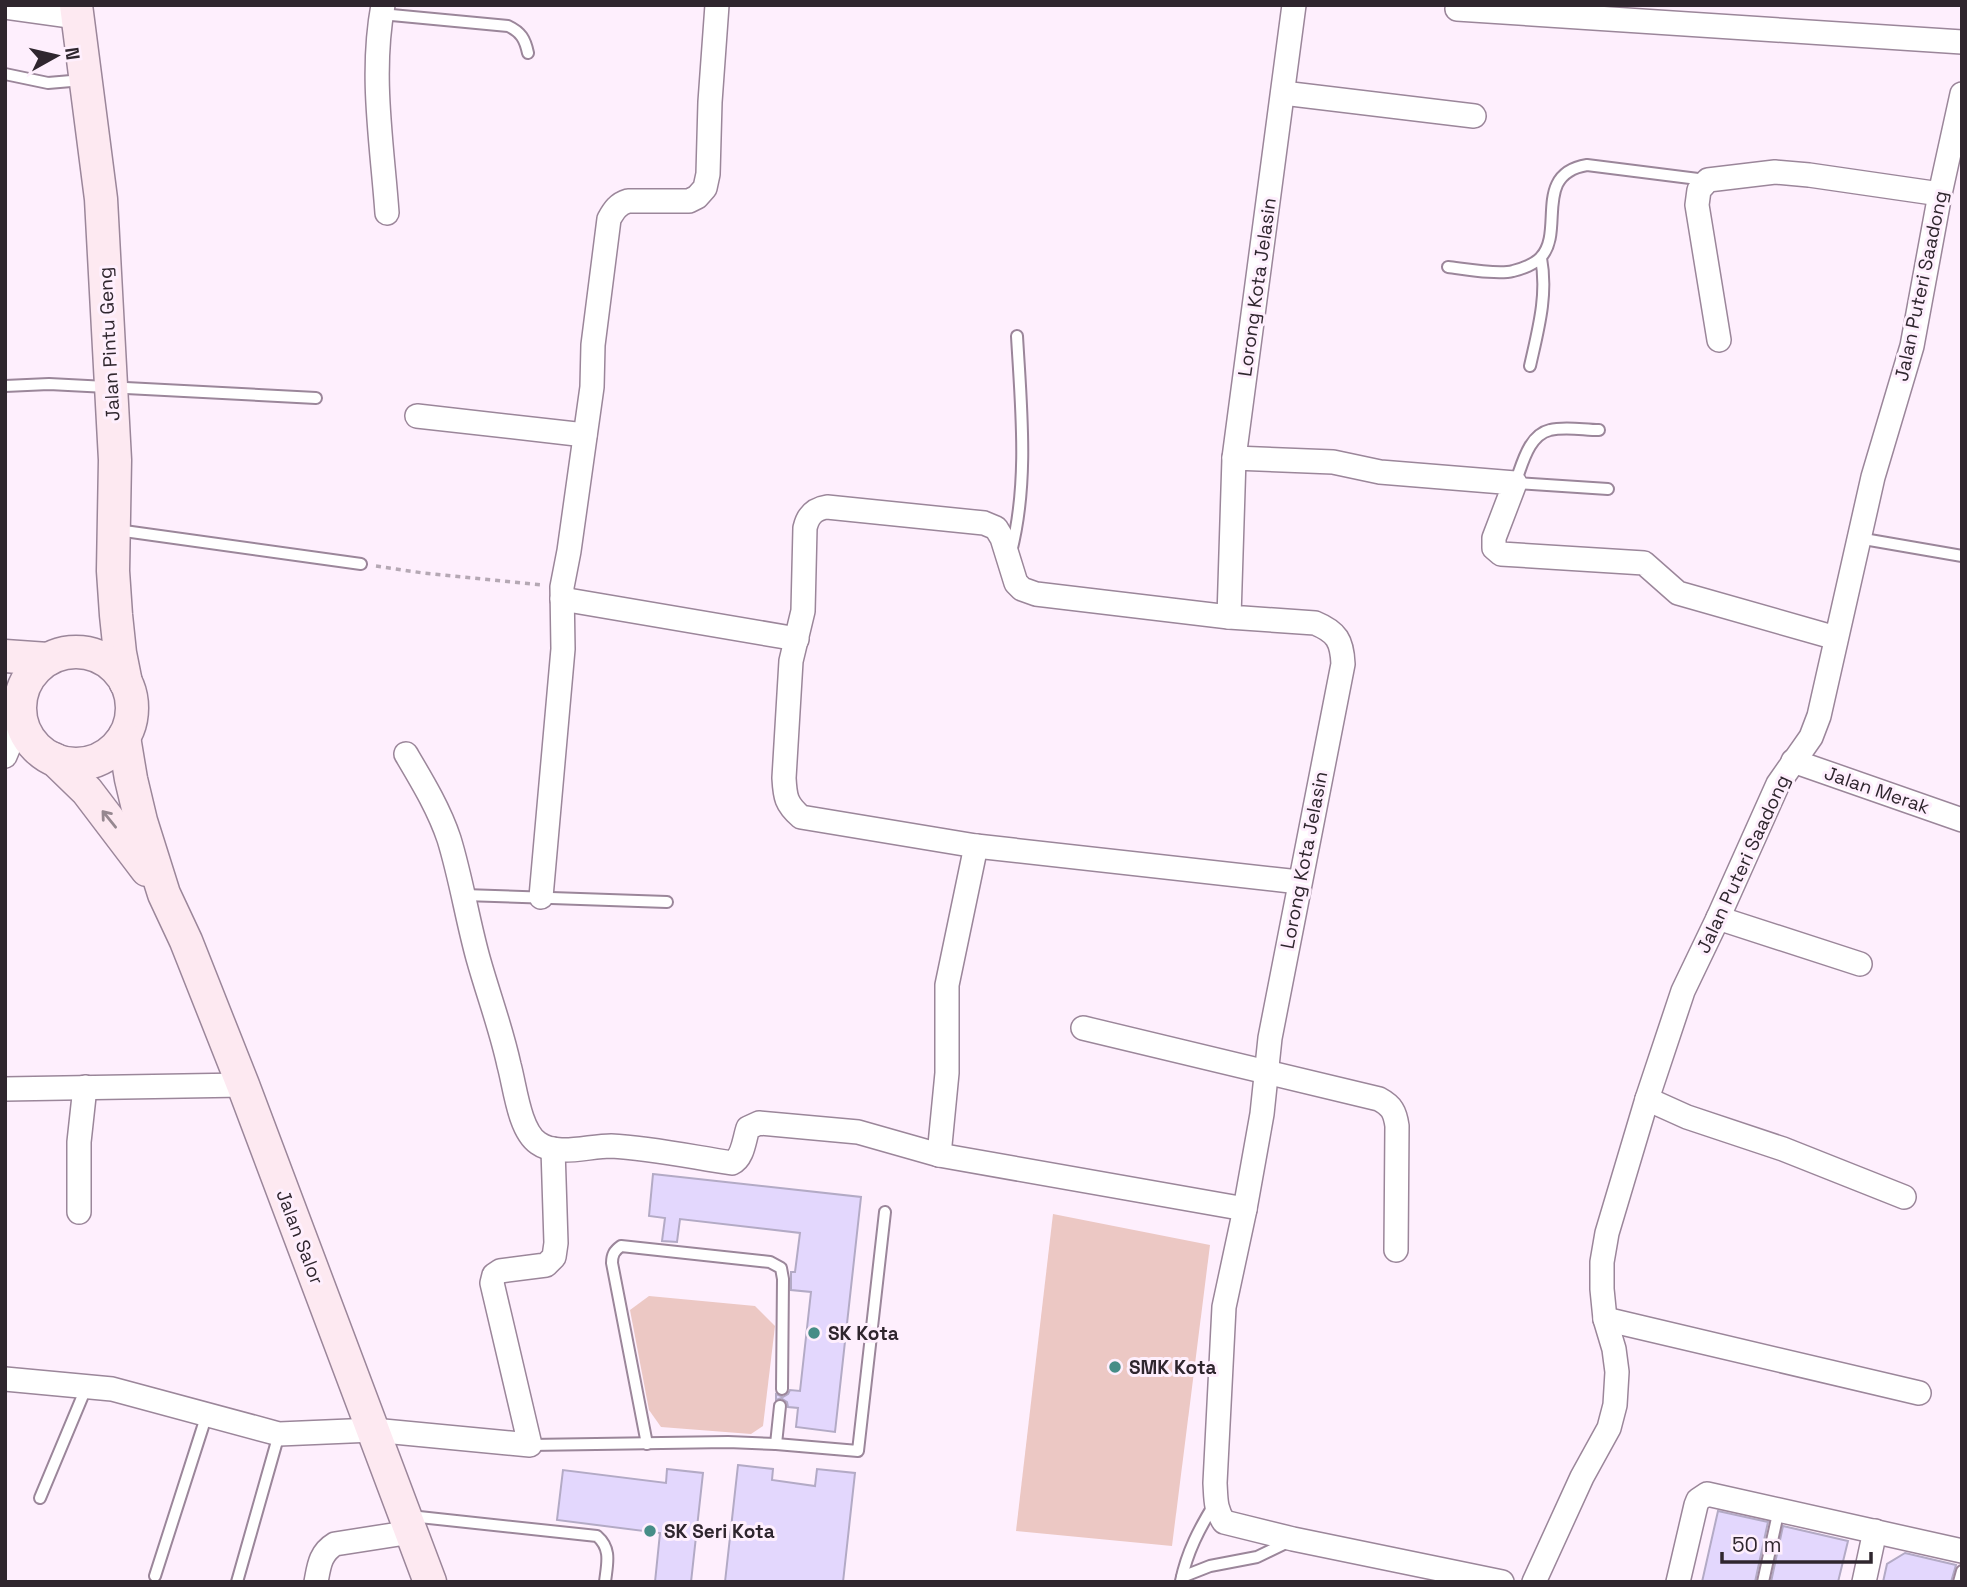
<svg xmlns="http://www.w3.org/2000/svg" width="1967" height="1587" font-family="'Space Grotesk',sans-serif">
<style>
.green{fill:#ecc8c4}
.building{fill:#e3d7fd;stroke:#b3aac5;stroke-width:2}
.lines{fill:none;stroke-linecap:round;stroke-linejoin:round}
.service-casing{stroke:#9b869a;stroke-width:14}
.minor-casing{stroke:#9b869a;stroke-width:26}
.secondary-casing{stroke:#9b869a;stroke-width:35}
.path{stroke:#b5a8b4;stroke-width:3.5;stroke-dasharray:5 5;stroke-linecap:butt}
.service{stroke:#fff;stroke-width:10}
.minor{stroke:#fff;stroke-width:23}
.secondary{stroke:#fde9f1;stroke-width:32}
.oneway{stroke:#968890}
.poi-dot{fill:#468d87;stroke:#feeffd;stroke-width:2.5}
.labels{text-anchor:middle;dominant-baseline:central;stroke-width:6;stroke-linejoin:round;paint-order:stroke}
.street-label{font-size:19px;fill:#2f262e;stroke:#feeffd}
.poi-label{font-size:19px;font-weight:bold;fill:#2f262e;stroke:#feeffd;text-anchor:start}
</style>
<rect width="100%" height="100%" fill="#feeffd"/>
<g class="green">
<polygon points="1053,1214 1210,1245 1172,1546 1016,1531"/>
<polygon points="649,1296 755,1306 775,1326 763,1426 751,1434 661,1427 649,1410 630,1310"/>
</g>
<g class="building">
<polygon points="653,1174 861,1197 835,1432 796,1427 798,1408 788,1407 787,1402 781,1398 776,1400 776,1394 783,1397 788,1394 790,1390 800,1391 811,1292 791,1290 791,1272 795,1272 800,1233 680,1219 677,1242 662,1241 665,1218 649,1216"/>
<polygon points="738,1465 773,1469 772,1480 815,1486 817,1469 855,1473 843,1582 725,1582"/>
<polygon points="667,1469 703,1473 691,1582 655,1582 660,1533 557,1520 563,1470 666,1483"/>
<polygon points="1718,1511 1768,1522 1755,1582 1702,1582"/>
<polygon points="1783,1526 1848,1541 1838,1582 1771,1582"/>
<polygon points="1905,1553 1956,1565 1951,1582 1883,1582 1887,1564"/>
</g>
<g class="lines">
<defs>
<g id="service">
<path d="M381 14 508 26C521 32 525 39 528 53"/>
<polyline points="5,74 48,83 83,80"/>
<path d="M1448 267C1465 269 1498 275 1513 271 1522 269 1535 264 1541 257 1565 231 1532 174 1587 165L1706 180"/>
<path d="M1530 366C1538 330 1548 295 1541 258"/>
<polyline points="5,386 49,384 316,398"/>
<path d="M1599 430C1584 430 1565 426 1550 430 1528 435 1522 466 1515 483L1608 489"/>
<polyline points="117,530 361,564"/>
<polyline points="1858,538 1962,556"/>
<path d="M1011 552C1029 482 1021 407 1017 336"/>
<polyline points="464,895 667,902"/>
<path d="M647 1444 612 1263C612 1255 614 1251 621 1246L770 1262 781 1268 783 1279 782 1389"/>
<polyline points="776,1444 780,1406"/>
<polyline points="530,1445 728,1442 776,1444 858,1451 885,1212"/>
<polyline points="40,1498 86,1388"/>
<path d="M410 1516 597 1536C612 1549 607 1564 605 1582"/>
<polyline points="155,1576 207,1414"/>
<polyline points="1182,1577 1210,1566 1257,1557 1288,1542"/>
<path d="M1181 1581C1187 1552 1199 1529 1215 1503"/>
<polyline points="237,1582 279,1434"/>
<polyline points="1763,1582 1779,1509"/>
<polyline points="1959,1582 1962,1571"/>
</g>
<g id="minor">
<path d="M383 5C370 75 382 143 387 213"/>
<path d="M1294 5 1234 458 1229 617 1315 623C1337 632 1342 641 1343 664L1270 1038 1262 1114 1245 1209 1224 1307 1215 1483C1216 1499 1215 1509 1224 1522L1293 1539 1502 1582"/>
<polyline points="5,7 77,17"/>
<polyline points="1457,9 1962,42"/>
<polyline points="1283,93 1474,116"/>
<polyline points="1719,340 1697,205 1699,190 1708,180 1775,172 1809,175 1940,194"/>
<polyline points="417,416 585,435"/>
<polyline points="1234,458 1333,462 1380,472 1515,483 1494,538 1494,548 1501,554 1644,563 1678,593 1836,638"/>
<polyline points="562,599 797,639"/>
<path d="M1229 617 1036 594 1022 589 1016 583 1002 538 996 528 984 523 827 507C814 509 808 515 805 528L803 611 791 661 784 778C785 797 786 804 801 817L976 846 1299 882"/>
<path d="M406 754C422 781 439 809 449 839 461 878 467 918 478 958 488 994 501 1028 509 1065 515 1086 519 1130 538 1143 557 1157 588 1146 611 1146 651 1148 692 1157 732 1163 743 1158 744 1140 748 1128L759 1123 858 1132 939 1155 1245 1209"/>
<polyline points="5,756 18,725"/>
<polyline points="1793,761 1962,820"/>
<path d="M541 897 563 649 562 587 569 551 592 387 593 345 609 219C614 210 618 204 628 201H689L697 197 705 188 708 174 710 102 717 5"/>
<polyline points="1718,918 1860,964"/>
<path d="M1083 1028 1379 1099C1392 1106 1395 1112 1397 1126L1396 1250"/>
<polyline points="5,1089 243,1085"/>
<polyline points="1647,1099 1687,1117 1783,1149 1904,1197"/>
<polyline points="939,1155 947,1073 947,985 976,846"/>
<polyline points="79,1212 79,1142 85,1087"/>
<polyline points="1605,1319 1919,1393"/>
<polyline points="5,1379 112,1389 279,1434 373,1430 530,1445 492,1283 494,1275 500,1271 546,1265 554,1257 556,1243 553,1149"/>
<path d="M316 1582C319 1566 320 1553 335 1544L412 1532"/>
<polyline points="1534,1582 1582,1477 1609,1428 1615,1405 1617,1372 1614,1349 1605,1319 1602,1289 1602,1262 1607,1233 1647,1099 1683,991 1718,918 1778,784 1811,737 1819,716 1873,477 1912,346 1940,194 1962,94"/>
<polyline points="1678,1582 1696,1505 1698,1500 1707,1494 1962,1551"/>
<polyline points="1864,1582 1875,1531"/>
</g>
<g id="secondary">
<polyline points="76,5 101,199 115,460 113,571 116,615 120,653 126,683"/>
<circle cx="76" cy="708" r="56"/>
<polyline points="5,656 48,659"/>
<polyline points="124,737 131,779 141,821 164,894 186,941 243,1085 430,1582"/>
<polyline points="54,759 87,791 147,870"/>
</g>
</defs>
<use href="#service" class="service-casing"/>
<use href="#minor" class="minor-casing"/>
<use href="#secondary" class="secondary-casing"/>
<polyline class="path" points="376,566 423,573 542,585"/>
<use href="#service" class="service"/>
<use href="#minor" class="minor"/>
<use href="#secondary" class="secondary"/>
</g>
<defs><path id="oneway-shaft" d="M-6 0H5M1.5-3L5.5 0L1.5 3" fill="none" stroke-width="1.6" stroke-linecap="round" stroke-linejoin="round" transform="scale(1.75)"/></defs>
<use class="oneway" href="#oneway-shaft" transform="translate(109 819) rotate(-129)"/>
<g class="poi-dot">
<circle cx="814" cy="1333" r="7"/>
<circle cx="1115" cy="1367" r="7"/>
<circle cx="650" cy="1531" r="7"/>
</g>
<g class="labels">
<g class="street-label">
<text transform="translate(1921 286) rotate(-78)">Jalan Puteri Saadong</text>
<text transform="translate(1257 287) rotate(-82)">Lorong Kota Jelasin</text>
<text transform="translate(109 344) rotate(-93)">Jalan Pintu Geng</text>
<text transform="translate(1877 790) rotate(19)">Jalan Merak</text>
<text transform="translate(1304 860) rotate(-79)">Lorong Kota Jelasin</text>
<text transform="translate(1743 864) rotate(-65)">Jalan Puteri Saadong</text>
<text transform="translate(300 1237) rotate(69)">Jalan Salor</text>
</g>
<g class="poi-label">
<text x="828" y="1333">SK Kota</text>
<text x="1129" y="1367">SMK Kota</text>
<text x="664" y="1531">SK Seri Kota</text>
</g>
</g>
<rect width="1967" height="1587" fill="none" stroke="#2f262e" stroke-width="14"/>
<g transform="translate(56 56) rotate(82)" stroke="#feeffd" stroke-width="5" paint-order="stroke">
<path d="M0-5L12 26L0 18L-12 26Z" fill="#2f262e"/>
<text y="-10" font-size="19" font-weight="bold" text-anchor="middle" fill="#2f262e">N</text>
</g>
<path d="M1722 1552v10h149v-10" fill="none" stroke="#2f262e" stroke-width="3.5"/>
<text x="1732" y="1552" font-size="21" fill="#2f262e" stroke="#feeffd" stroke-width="5" paint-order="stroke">50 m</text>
</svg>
